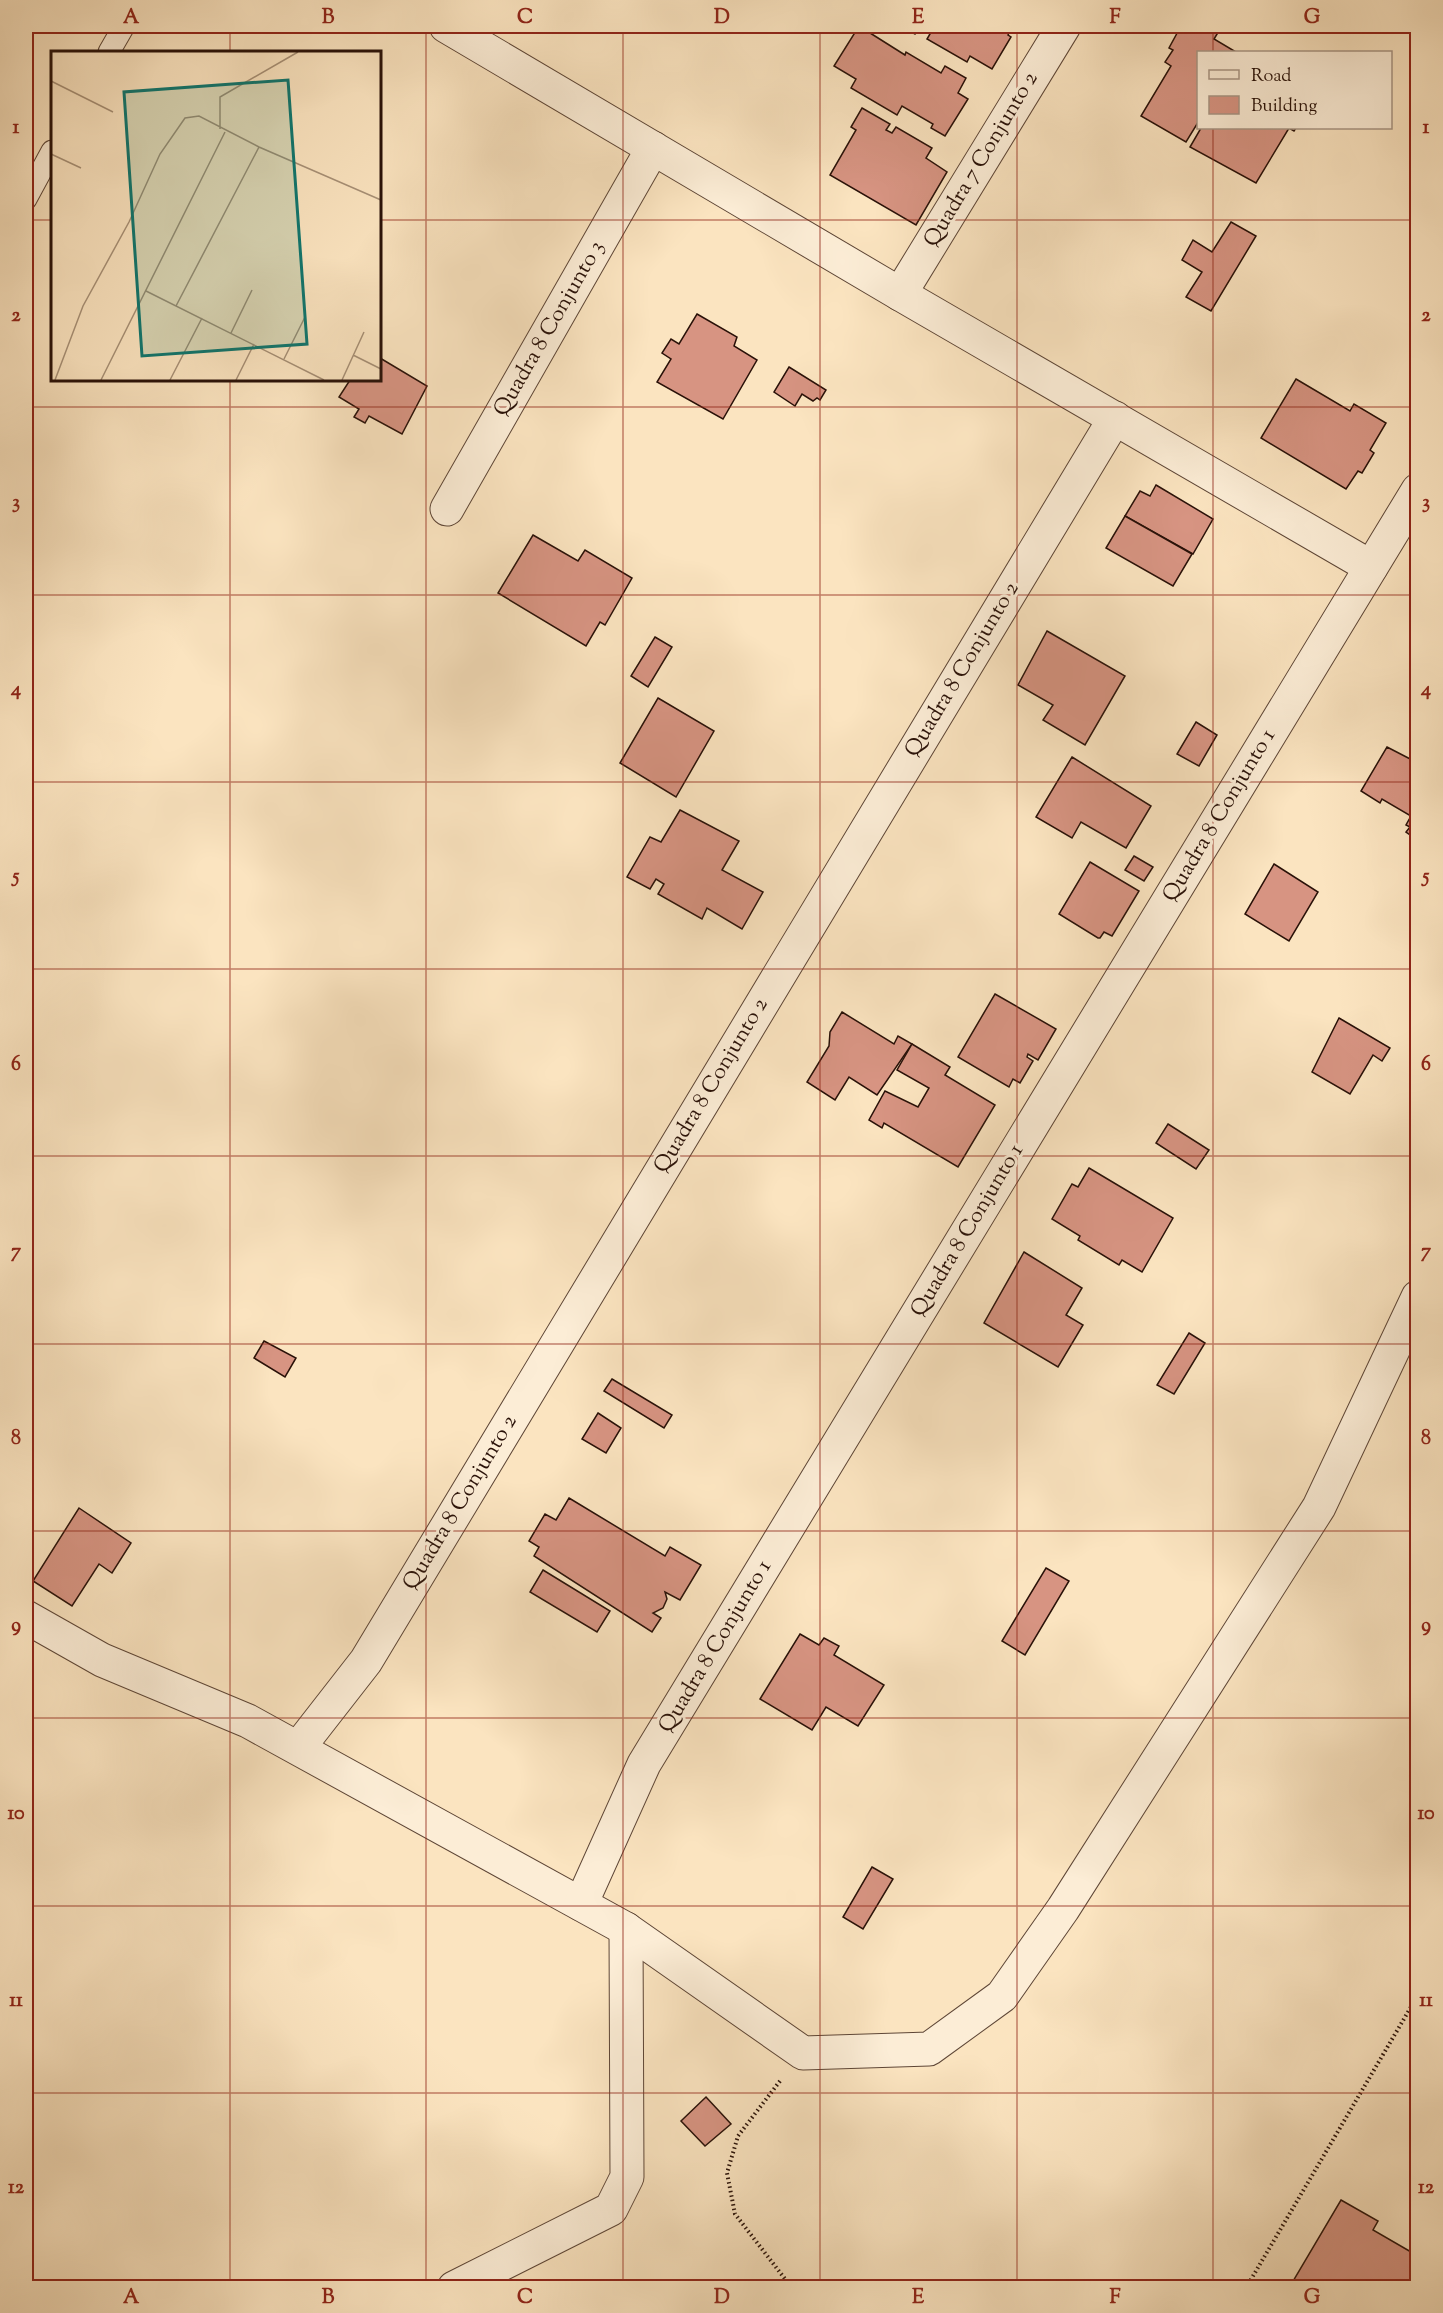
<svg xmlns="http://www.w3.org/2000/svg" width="1443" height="2313" font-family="'Sorts Mill Goudy',serif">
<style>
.building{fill:#d79482;stroke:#291108;stroke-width:1.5}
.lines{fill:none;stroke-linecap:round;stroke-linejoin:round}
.service-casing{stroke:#5e4636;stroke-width:23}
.minor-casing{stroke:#5e4636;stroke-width:35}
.path{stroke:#291108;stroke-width:4;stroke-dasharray:1.5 3;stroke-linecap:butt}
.service{stroke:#fcedd6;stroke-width:21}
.minor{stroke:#fcedd6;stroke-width:33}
.grid{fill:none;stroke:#8f2418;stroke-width:1.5;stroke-opacity:0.55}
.labels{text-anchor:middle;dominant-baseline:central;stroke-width:6;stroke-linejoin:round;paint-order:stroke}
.street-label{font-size:22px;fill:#291108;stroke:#fcedd6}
.inset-road{fill:none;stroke:#a79076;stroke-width:1.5}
.view{fill:#0f766e;fill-opacity:0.15;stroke:#0f766e;stroke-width:3}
.inset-edge{fill:none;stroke:#291108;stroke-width:3}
.neatline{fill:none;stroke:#8f2418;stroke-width:2}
.grid-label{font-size:20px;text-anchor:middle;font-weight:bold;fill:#8f2418}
</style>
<rect width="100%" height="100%" fill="#fbe4c0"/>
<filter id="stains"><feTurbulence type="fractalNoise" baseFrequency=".00333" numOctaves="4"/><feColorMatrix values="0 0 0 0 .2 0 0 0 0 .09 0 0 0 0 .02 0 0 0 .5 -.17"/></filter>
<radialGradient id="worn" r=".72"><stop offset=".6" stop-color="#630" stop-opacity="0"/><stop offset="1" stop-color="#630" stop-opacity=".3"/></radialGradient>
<g class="building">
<polygon points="859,26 905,55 906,52 941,73 945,66 966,78 958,93 968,99 945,136 931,128 933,124 902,106 897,115 851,88 856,79 834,66"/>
<polygon points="900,26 1013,26 1008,35 1011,37 992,69 970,56 967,62 927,39 930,34 919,27 915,34"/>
<polygon points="1181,26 1222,26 1214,39 1236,52 1198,52 1198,125 1197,124 1186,142 1141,116 1171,66 1165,62 1173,50 1169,48"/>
<polygon points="862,108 890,124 886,130 892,133 896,127 932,148 926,158 947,172 916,225 830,175 856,130 851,127"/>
<polygon points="1201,128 1296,128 1294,131 1289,128 1256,183 1190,147"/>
<polygon points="1231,222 1256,236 1211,311 1186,297 1202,272 1182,260 1193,240 1212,252"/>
<polygon points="697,314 737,337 734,346 757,360 723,419 657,382 671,359 662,353 671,339 679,344"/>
<polygon points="380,358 427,386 402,434 369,416 365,423 354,417 359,409 339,397 350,380 380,380"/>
<polygon points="789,367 826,390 820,400 817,398 813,401 802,394 795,406 774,392"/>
<polygon points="1296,379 1350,411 1354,404 1386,423 1370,450 1374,453 1362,473 1358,471 1346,489 1261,438"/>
<polygon points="1156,485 1213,519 1193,554 1125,516 1140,491 1150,496"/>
<polygon points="1125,516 1192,554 1173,586 1106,548"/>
<polygon points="533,535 578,561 585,550 632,578 605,625 600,622 586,646 498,593"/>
<polygon points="1047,631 1125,676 1085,745 1043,720 1053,705 1018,685"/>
<polygon points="655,637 672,647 648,687 631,676"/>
<polygon points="658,698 714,731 676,797 620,763"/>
<polygon points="1196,722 1217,735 1199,766 1177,754"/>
<polygon points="1387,747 1418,763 1416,839 1406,832 1410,827 1406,825 1411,816 1382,799 1380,803 1361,791"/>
<polygon points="1072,757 1151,806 1126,848 1081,822 1072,838 1036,817"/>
<polygon points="680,810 739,841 722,870 763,892 742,929 707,908 702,919 658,894 664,884 656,879 650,889 627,877 650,837 661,842"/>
<polygon points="1134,856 1153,867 1144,881 1125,870"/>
<polygon points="1090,862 1139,891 1112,936 1104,932 1100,938 1098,938 1059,914"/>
<polygon points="1274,864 1318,892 1289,941 1245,914"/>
<polygon points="995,994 1056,1029 1038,1060 1028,1054 1027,1057 1033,1061 1020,1083 1013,1079 1009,1087 958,1057"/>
<polygon points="842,1012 894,1044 898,1036 912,1044 877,1095 849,1077 835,1100 807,1082 829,1046 830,1032"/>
<polygon points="1339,1018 1390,1048 1382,1061 1373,1055 1350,1094 1312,1072"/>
<polygon points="912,1044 950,1067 945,1075 995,1105 958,1167 884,1123 882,1128 869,1120 885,1091 918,1107 929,1088 897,1070"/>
<polygon points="1168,1124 1209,1150 1196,1169 1156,1143"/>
<polygon points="1089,1168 1173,1218 1142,1272 1122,1260 1119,1265 1078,1240 1080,1236 1052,1219 1072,1184 1078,1187"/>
<polygon points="1024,1252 1082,1288 1066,1315 1083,1325 1058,1367 984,1323"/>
<polygon points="1189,1333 1205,1343 1174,1394 1157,1385"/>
<polygon points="264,1341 296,1358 285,1377 254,1358"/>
<polygon points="612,1379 672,1415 664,1428 604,1391"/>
<polygon points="598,1413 621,1428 606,1453 582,1439"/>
<polygon points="569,1498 665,1556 670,1547 701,1565 680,1600 665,1592 667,1599 663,1608 653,1613 661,1618 652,1632 534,1556 539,1547 529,1541 545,1514 556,1520"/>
<polygon points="79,1508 131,1543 112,1573 99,1564 72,1606 33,1581"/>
<polygon points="1046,1568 1069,1581 1025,1655 1002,1641"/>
<polygon points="543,1570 610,1611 597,1632 530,1592"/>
<polygon points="800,1634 819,1645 824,1638 839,1646 834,1655 884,1685 858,1726 826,1707 812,1730 760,1699"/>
<polygon points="872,1867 893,1879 863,1929 843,1917"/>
<polygon points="706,2097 731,2124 705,2146 681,2121"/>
<polygon points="1341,2200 1378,2221 1373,2230 1418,2256 1418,2288 1289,2288"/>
</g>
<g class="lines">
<defs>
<g id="service">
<polyline points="109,52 124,26"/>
<polyline points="26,199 52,151"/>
</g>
<g id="minor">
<polyline points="446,26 900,294 1371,567"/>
<polyline points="900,294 1064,26"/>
<polyline points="447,509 653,148"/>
<polyline points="26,1617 102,1660 248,1721 626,1929 803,2053 929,2049 1002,1996 1063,1909 1319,1507 1418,1297"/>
<polyline points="299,1747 366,1661 1115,418"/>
<polyline points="581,1904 644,1764 1418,490"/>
<polyline points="454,2288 611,2209 627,2177 626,1929"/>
</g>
</defs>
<use href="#service" class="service-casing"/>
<use href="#minor" class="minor-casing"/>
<g class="path">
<polyline points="780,2081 738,2136 727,2173 735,2214 792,2288"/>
<polyline points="1246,2288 1418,1995"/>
</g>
<use href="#service" class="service"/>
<use href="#minor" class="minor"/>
</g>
<path class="grid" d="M230 26V52M426 26V2288M623 26V2288M820 26V2288M1017 26V2288M1213 26V52M1213 128V2288M26 220H52M380 220H1418M230 380V2288M26 407H1418M26 595H1418M26 782H1418M26 969H1418M26 1156H1418M26 1344H1418M26 1531H1418M26 1718H1418M26 1906H1418M26 2093H1418"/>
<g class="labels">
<g class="street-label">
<text transform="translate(982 160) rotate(-59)">Quadra 7 Conjunto 2</text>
<text transform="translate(550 329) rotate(-60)">Quadra 8 Conjunto 3</text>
<text transform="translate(963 670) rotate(-59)">Quadra 8 Conjunto 2</text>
<text transform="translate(1220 816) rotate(-59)">Quadra 8 Conjunto 1</text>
<text transform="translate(712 1086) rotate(-59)">Quadra 8 Conjunto 2</text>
<text transform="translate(968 1231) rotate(-59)">Quadra 8 Conjunto 1</text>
<text transform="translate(461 1503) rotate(-59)">Quadra 8 Conjunto 2</text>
<text transform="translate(716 1647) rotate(-59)">Quadra 8 Conjunto 1</text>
</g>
</g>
<g transform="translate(51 51)">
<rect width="330" height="330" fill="#fbe4c0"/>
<path class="inset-road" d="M0 30 62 61M169 78V46L247 1M0 103 30 117M95 240 273 329M125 255 208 96M180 282 201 239M302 304 330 318M233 308 254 266M4 329 32 255 78 171 109 103 134 67 148 65 208 96 330 149M50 329 174 81M119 329 151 267M185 329 203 293M291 329 313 281"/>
<path class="view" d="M237 29 256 293 91 305 73 41Z"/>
<rect width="330" height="330" class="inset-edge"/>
</g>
<rect width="1443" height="2313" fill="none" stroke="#fbe4c0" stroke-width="66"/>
<rect x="1197" y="51" width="195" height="78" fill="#fcedd6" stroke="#a89584" stroke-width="1.5"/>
<rect x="1209" y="70" width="30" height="9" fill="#fcedd6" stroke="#a89584" stroke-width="1.5"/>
<text x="1251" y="81" font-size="18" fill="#291108">Road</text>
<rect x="1209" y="96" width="30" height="18" fill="#d79482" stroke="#a89584" stroke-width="1.5"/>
<text x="1251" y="111" font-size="18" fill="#291108">Building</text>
<rect x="33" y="33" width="1377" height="2247" class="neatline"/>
<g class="grid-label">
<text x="131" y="23">A</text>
<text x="328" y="23">B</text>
<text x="525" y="23">C</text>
<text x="722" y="23">D</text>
<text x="918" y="23">E</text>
<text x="1115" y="23">F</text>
<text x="1312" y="23">G</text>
<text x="16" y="133">1</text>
<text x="1426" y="133">1</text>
<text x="16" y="321">2</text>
<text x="1426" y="321">2</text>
<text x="16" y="508">3</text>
<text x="1426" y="508">3</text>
<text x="16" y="695">4</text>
<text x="1426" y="695">4</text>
<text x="16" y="882">5</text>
<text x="1426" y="882">5</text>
<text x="16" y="1070">6</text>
<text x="1426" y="1070">6</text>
<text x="16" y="1257">7</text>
<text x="1426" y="1257">7</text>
<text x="16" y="1444">8</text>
<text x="1426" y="1444">8</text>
<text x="16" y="1631">9</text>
<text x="1426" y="1631">9</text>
<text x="16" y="1819">10</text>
<text x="1426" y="1819">10</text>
<text x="16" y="2006">11</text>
<text x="1426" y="2006">11</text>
<text x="16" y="2193">12</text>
<text x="1426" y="2193">12</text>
<text x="131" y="2303">A</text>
<text x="328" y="2303">B</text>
<text x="525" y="2303">C</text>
<text x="722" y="2303">D</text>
<text x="918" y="2303">E</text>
<text x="1115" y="2303">F</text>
<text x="1312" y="2303">G</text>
</g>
<rect width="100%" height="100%" filter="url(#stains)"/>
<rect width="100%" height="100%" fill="url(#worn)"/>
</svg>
